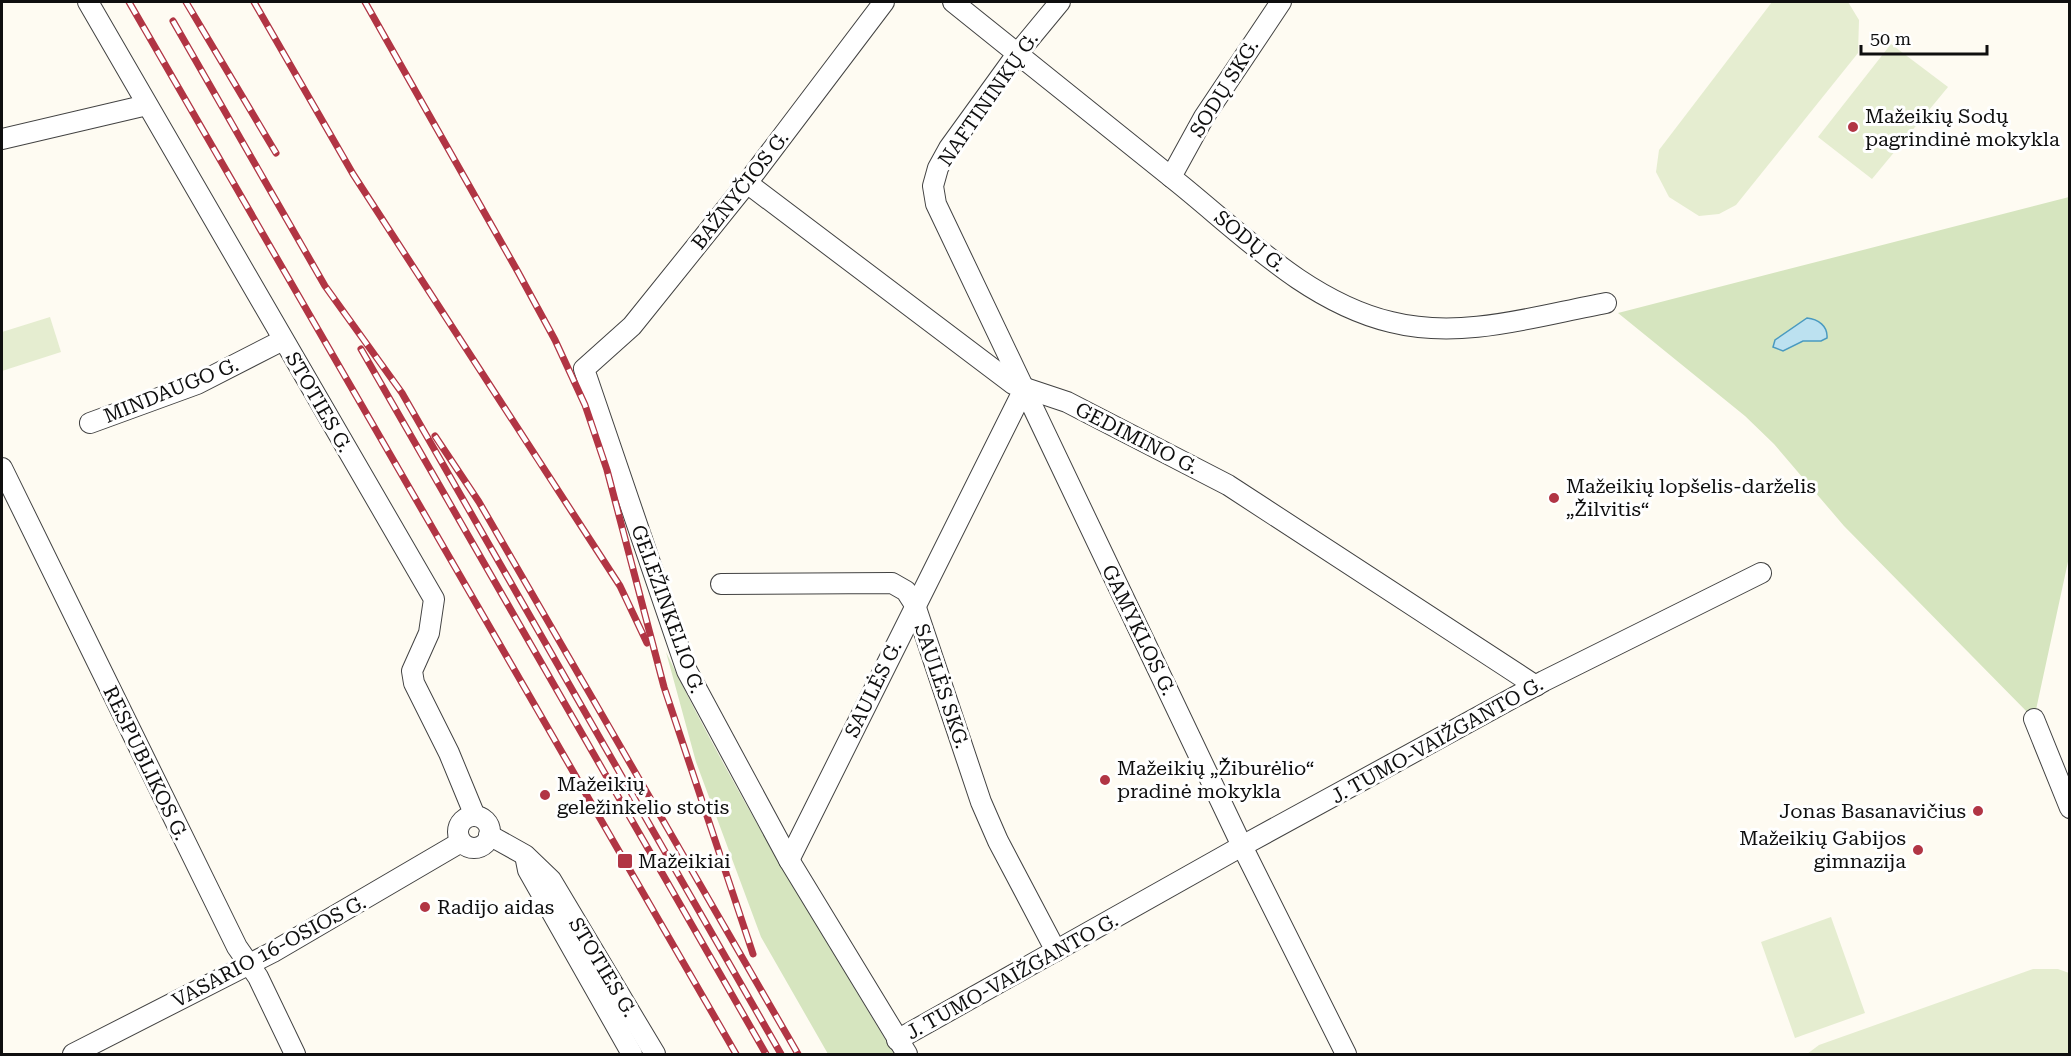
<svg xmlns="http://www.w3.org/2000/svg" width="2071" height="1056" font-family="'Roboto Serif',serif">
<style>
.green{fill:#d6e5bf}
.pitch{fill:#e5edd0}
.water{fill:#bce1f0;stroke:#4a9ac0;stroke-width:1.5}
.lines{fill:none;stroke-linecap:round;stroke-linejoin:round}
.minor-casing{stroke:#424242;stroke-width:22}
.minor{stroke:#fff;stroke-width:20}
.rail-casing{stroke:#b13544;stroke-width:7}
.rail{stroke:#fff;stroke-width:4.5;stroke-dasharray:14;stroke-linecap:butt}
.poi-dot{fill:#b13544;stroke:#fff;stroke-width:2}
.labels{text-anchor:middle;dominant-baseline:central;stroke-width:6;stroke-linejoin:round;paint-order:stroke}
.street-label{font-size:20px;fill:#0f0f0f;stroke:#fff}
.poi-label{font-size:20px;fill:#0f0f0f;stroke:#fff;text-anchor:start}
</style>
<rect width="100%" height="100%" fill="#fefbf2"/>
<g class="green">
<polygon points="2069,197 2069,557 2034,719 1844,526 1774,444 1745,416 1618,313"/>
<path d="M666 652C733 791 815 922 894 1054H828L761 937 696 762Z"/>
</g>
<g class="pitch">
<polygon points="1772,2 1848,2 1859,20 1858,53 1736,205 1719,214 1699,216 1669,197 1656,172 1659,150"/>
<polygon points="1891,44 1948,87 1872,179 1818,137"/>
<polygon points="50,317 61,352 2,371 2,332"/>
<polygon points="1831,917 1865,1013 1795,1038 1761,942"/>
<polygon points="2033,969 2058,969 2069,973 2069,1054 1807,1054 1819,1045"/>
</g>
<path class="water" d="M1807 318C1818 319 1828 326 1827 338L1821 341H1803L1783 351 1773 347 1775 340Z"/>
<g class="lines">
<defs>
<g id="minor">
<polyline points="88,2 434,599 429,633 412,671 414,683 449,753 475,816"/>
<polyline points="884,2 747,183 632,326 584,369 687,671 789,860 907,1054"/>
<path d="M953 2C1027 62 1102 121 1176 181 1241 233 1307 302 1391 322 1462 340 1536 316 1606 303"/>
<polyline points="1060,2 1017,54 949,148 938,168 933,186 936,204 1242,846 1346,1054"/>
<polyline points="2,139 147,105"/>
<polyline points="1171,177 1204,117 1281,2"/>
<polyline points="747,183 1013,384 1067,402 1228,485 1536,686"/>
<polyline points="90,423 197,384 283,340"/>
<polyline points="2,468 237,947 258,977 295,1054"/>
<polyline points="721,584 892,583 906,591 915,605 981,802 998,841 1056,951"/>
<polyline points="2034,719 2070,808"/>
<circle cx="474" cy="832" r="16"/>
<polyline points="489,835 525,855 551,880 655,1054"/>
<polyline points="526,860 528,870 632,1054"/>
<polyline points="789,860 1024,389"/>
<polyline points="897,1040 1242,846 1544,681 1761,573"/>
<polyline points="73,1054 273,952 461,842"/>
</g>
</defs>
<use href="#minor" class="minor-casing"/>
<use href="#minor" class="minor"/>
<defs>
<g id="rail">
<polyline points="129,2 736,1054"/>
<polyline points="186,2 276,153"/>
<polyline points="254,2 353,174 620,586 647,643"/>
<polyline points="365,2 518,272 555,340 585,405 607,470 664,687 753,954"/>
<polyline points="173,21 325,286 402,393 781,1054"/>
<polyline points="361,349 766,1054"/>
<polyline points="435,436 479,502 798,1054"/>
</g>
</defs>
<use href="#rail" class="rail-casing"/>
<use href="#rail" class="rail"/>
</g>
<g class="poi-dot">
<circle cx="1853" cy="127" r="6"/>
<circle cx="1554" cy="498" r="6"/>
<circle cx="1105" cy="780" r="6"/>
<circle cx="545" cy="795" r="6"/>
<circle cx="1978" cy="811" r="6"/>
<circle cx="1918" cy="850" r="6"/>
<rect x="617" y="853" width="16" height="16" rx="3"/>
<circle cx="425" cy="907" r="6"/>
</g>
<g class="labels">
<g class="street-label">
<text transform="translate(1224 88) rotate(-58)">SODŲ SKG.</text>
<text transform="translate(988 99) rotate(-55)">NAFTININKŲ G.</text>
<text transform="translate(740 190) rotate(-52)">BAŽNYČIOS G.</text>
<text transform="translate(1250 241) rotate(39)">SODŲ G.</text>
<text transform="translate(171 390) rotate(-22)">MINDAUGO G.</text>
<text transform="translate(319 402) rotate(60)">STOTIES G.</text>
<text transform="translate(1137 438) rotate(27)">GEDIMINO G.</text>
<text transform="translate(668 609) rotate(70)">GELEŽINKELIO G.</text>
<text transform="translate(1139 630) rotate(64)">GAMYKLOS G.</text>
<text transform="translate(942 686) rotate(71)">SAULĖS SKG.</text>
<text transform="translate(873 689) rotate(-64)">SAULĖS G.</text>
<text transform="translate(1437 740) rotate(-29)">J. TUMO-VAIŽGANTO G.</text>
<text transform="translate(146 763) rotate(64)">RESPUBLIKOS G.</text>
<text transform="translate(269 951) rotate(-28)">VASARIO 16-OSIOS G.</text>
<text transform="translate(603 967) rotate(59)">STOTIES G.</text>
<text transform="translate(1012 976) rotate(-29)">J. TUMO-VAIŽGANTO G.</text>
</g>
<g class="poi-label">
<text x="1865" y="116">Mažeikių Sodų<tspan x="1865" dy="23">pagrindinė mokykla</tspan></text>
<text x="1566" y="486">Mažeikių lopšelis-darželis<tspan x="1566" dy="23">„Žilvitis“</tspan></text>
<text x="1117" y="768">Mažeikių „Žiburėlio“<tspan x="1117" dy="23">pradinė mokykla</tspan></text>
<text x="557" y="784">Mažeikių<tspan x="557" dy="23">geležinkelio stotis</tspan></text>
<text x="1966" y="811" text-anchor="end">Jonas Basanavičius</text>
<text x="1906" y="838" text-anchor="end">Mažeikių Gabijos<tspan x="1906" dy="23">gimnazija</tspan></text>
<text x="638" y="861">Mažeikiai</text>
<text x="437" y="907">Radijo aidas</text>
</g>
</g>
<rect width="2071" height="1056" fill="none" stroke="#0f0f0f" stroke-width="6"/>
<path d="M1861 45v9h126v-9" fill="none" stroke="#0f0f0f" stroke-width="3"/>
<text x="1870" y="45" font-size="18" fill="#0f0f0f" stroke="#ffffff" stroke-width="4.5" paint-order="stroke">50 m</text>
</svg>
